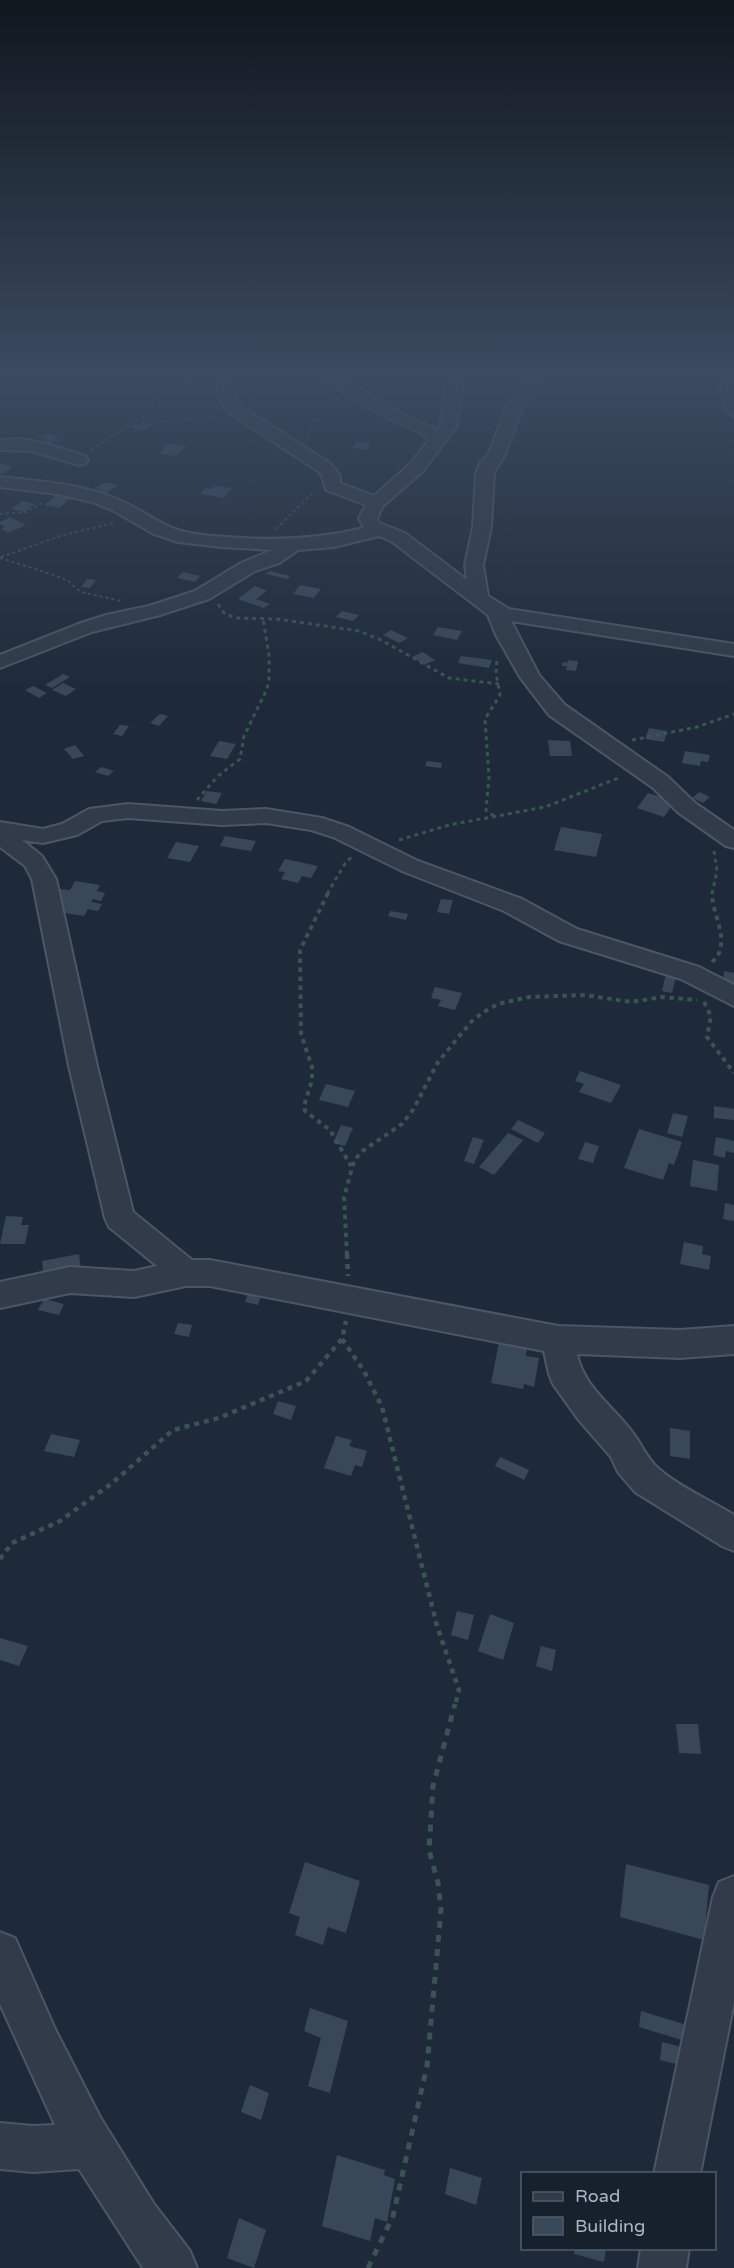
<svg xmlns="http://www.w3.org/2000/svg" width="734" height="2268" font-family="'Varela Round',sans-serif">
<style>
.building{fill:#394859}
.lines{fill:none;stroke-linecap:round;stroke-linejoin:round}
.minor-casing{stroke:#4c5664;stroke-width:4}
.path-far4{stroke:#3a5354;stroke-width:2;stroke-dasharray:3 3;stroke-linecap:butt}
.path-far3{stroke:#3a5354;stroke-width:3;stroke-dasharray:4 4;stroke-linecap:butt}
.path-far2{stroke:#3a5354;stroke-width:4;stroke-dasharray:4.5 4.5;stroke-linecap:butt}
.path-far1{stroke:#3a5354;stroke-width:4.5;stroke-dasharray:5 5;stroke-linecap:butt}
.path{stroke:#3a5354;stroke-width:5;stroke-dasharray:7 7;stroke-linecap:butt}
.minor{fill:#313b49;fill-rule:evenodd}
</style>
<rect width="100%" height="100%" fill="#1e2a39"/>
<g class="building">
<polygon points="144,422 153,424 144,431 130,427"/>
<polygon points="47,434 58,436 49,445 43,444 47,439 42,438"/>
<polygon points="357,442 371,444 367,450 353,448"/>
<polygon points="167,443 186,446 177,456 159,454"/>
<polygon points="0,464 12,466 4,474 0,474"/>
<polygon points="104,483 111,483 118,485 106,493 94,488"/>
<polygon points="215,486 232,488 224,498 201,494 205,488 213,489"/>
<polygon points="58,494 72,497 59,508 44,505"/>
<polygon points="22,501 35,504 25,512 11,509"/>
<polygon points="10,517 26,525 8,533 1,529 5,527 0,524 0,522"/>
<polygon points="269,571 290,576 287,579 266,574"/>
<polygon points="183,572 200,576 195,582 177,578"/>
<polygon points="87,579 96,580 90,588 81,587"/>
<polygon points="300,585 321,589 314,598 293,594"/>
<polygon points="255,586 267,591 256,599 270,604 264,608 238,599"/>
<polygon points="342,611 359,615 353,621 336,617"/>
<polygon points="438,627 462,631 457,640 433,635"/>
<polygon points="391,630 408,638 399,643 383,635"/>
<polygon points="423,652 435,660 424,665 412,657"/>
<polygon points="461,656 492,660 489,668 458,663"/>
<polygon points="568,660 578,661 576,671 566,670 567,666 562,666 563,662 567,663"/>
<polygon points="63,674 70,677 52,688 45,685"/>
<polygon points="63,683 76,689 66,696 52,690"/>
<polygon points="33,686 47,693 39,698 25,690"/>
<polygon points="160,714 168,716 159,726 150,723"/>
<polygon points="120,725 129,726 122,736 113,734"/>
<polygon points="649,728 667,731 664,742 645,739"/>
<polygon points="548,740 570,741 572,756 550,756"/>
<polygon points="219,741 236,744 227,759 210,756"/>
<polygon points="75,745 84,756 73,759 64,749"/>
<polygon points="685,751 710,755 708,762 701,761 700,766 682,763"/>
<polygon points="427,761 442,763 441,768 425,766"/>
<polygon points="101,767 114,771 108,776 95,772"/>
<polygon points="207,791 222,793 216,804 201,801"/>
<polygon points="699,792 710,797 703,803 692,798"/>
<polygon points="648,793 675,801 664,817 637,808"/>
<polygon points="561,827 602,834 596,857 554,850"/>
<polygon points="225,836 256,841 251,851 220,846"/>
<polygon points="176,842 199,846 190,862 167,858"/>
<polygon points="285,859 318,866 311,878 302,876 298,883 281,879 285,872 278,871"/>
<polygon points="75,881 100,885 97,891 105,893 101,901 93,899 91,902 102,904 98,911 88,909 84,916 58,912 63,903 52,902 59,889 70,890"/>
<polygon points="441,899 453,900 449,914 437,912"/>
<polygon points="390,911 408,914 406,920 388,916"/>
<polygon points="724,971 734,973 734,991 723,990"/>
<polygon points="666,973 676,976 672,993 662,991"/>
<polygon points="435,987 462,993 455,1010 438,1006 441,1000 431,998"/>
<polygon points="580,1071 621,1085 611,1103 579,1092 584,1084 575,1081"/>
<polygon points="326,1084 355,1091 348,1107 319,1100"/>
<polygon points="714,1106 734,1109 734,1120 714,1118"/>
<polygon points="673,1113 688,1116 682,1137 667,1133"/>
<polygon points="518,1120 545,1133 538,1143 511,1129"/>
<polygon points="341,1125 353,1128 345,1146 333,1143"/>
<polygon points="639,1129 682,1142 674,1165 669,1163 663,1180 624,1168"/>
<polygon points="508,1133 523,1140 494,1175 479,1167"/>
<polygon points="473,1137 484,1140 474,1164 464,1161"/>
<polygon points="716,1137 734,1141 734,1153 726,1151 725,1158 713,1155"/>
<polygon points="585,1142 599,1146 593,1163 578,1159"/>
<polygon points="693,1160 719,1165 717,1191 690,1186"/>
<polygon points="725,1203 734,1205 734,1221 723,1219"/>
<polygon points="6,1216 23,1217 21,1225 29,1225 25,1244 0,1244"/>
<polygon points="684,1242 703,1246 702,1254 711,1256 709,1270 680,1264"/>
<polygon points="79,1254 81,1270 44,1277 42,1261"/>
<polygon points="250,1287 263,1290 258,1305 245,1302"/>
<polygon points="44,1299 64,1304 59,1315 38,1310"/>
<polygon points="178,1323 192,1325 189,1337 174,1334"/>
<polygon points="499,1342 527,1348 526,1356 539,1358 534,1387 524,1384 523,1389 491,1383"/>
<polygon points="278,1401 296,1406 291,1420 273,1414"/>
<polygon points="670,1428 690,1431 690,1459 670,1456"/>
<polygon points="51,1434 80,1440 74,1457 44,1451"/>
<polygon points="336,1436 352,1440 349,1446 367,1451 362,1467 355,1465 351,1476 324,1468"/>
<polygon points="500,1457 529,1470 524,1480 495,1466"/>
<polygon points="457,1611 474,1615 468,1640 451,1635"/>
<polygon points="490,1614 514,1623 503,1660 478,1651"/>
<polygon points="0,1638 28,1646 19,1666 0,1660"/>
<polygon points="541,1646 556,1650 552,1671 536,1666"/>
<polygon points="676,1724 698,1724 701,1754 679,1753"/>
<polygon points="305,1862 360,1881 346,1933 328,1927 323,1945 295,1935 300,1917 289,1913"/>
<polygon points="626,1864 709,1885 704,1940 620,1917"/>
<polygon points="310,2008 348,2021 330,2093 308,2086 321,2038 304,2031"/>
<polygon points="641,2011 687,2025 685,2041 639,2027"/>
<polygon points="662,2042 685,2048 684,2066 660,2060"/>
<polygon points="250,2085 269,2093 261,2120 241,2112"/>
<polygon points="337,2155 385,2170 384,2175 395,2179 387,2222 375,2218 370,2241 322,2226"/>
<polygon points="450,2168 482,2178 476,2205 445,2194"/>
<polygon points="239,2218 266,2230 254,2268 227,2258"/>
<polygon points="575,2248 606,2248 604,2262 574,2254"/>
</g>
<g class="lines">
<defs>
<g id="minor">
<path d="M214 374H230L237 401 243 408 330 463 340 476V483L374 496 411 463 429 440 419 432 389 419 314 374H335L401 413 437 430 440 426 448 374H464L456 427 423 471 383 506 377 518 379 523 405 533 467 580 465 565 473 527 476 473 480 463 489 453 506 408 519 390 526 374H542L535 390 522 408 505 454 494 473 491 527 483 565 488 596 509 609 734 644V656L511 621 539 675 565 705 668 777 695 803 734 830V848L726 846 679 813 652 787 549 715 520 677 496 635 488 615 391 541 379 536 334 547 298 550 279 563 255 571 209 599 160 615 92 632 0 668V655L78 624 106 615 149 606 195 591 241 563 272 550 221 547 178 542 154 534 114 511 92 502 57 494 0 487V477C39 481 80 484 117 499 138 507 156 523 178 530 193 535 211 536 227 537 274 541 318 539 364 528L359 518 366 505 326 490 322 476 318 471 231 414 221 402Z"/>
<polygon points="724,374 734,374 734,416 726,411 721,390"/>
<polygon points="21,439 46,444 85,456 88,460 85,464 79,465 31,451 0,450 0,440"/>
<path d="M128 804 222 811 266 809 322 818 349 827 418 861 522 899 577 929 699 967 734 985V1006L681 979 559 941 504 911 402 871 333 837 311 830 266 823 222 825 128 818 102 821 77 835 43 843 22 840 42 856 56 879 97 1066 133 1212 192 1260H210L558 1326 680 1330 734 1326V1354L680 1358 577 1354C584 1389 616 1408 635 1436 643 1447 648 1460 659 1469 676 1485 713 1502 734 1515V1551L722 1546 635 1492 618 1472 611 1457 578 1419 553 1384 549 1374 544 1351 210 1286H186L134 1297 70 1293 0 1308V1282L70 1267 134 1271 157 1266 109 1227 105 1218 69 1066 32 879 25 866 0 847V822L43 829 62 824 89 809Z"/>
<polygon points="734,1876 734,2002 700,2174 654,2174 713,1897 719,1882"/>
<polygon points="0,1932 15,1938 55,2029 100,2117 154,2204 190,2251 197,2268 143,2268 79,2169 33,2172 0,2169 0,2123 33,2126 55,2125 0,2004"/>
<polygon points="641,2248 689,2248 686,2268 638,2268"/>
</g>
</defs>
<use href="#minor" class="minor-casing"/>
<g class="path-far4">
<polyline points="173,374 209,393"/>
<polyline points="142,419 158,422 221,417"/>
<polyline points="307,436 333,397"/>
<polyline points="91,450 149,412 163,374"/>
<polyline points="0,514 27,512 43,502"/>
<polyline points="276,529 315,490"/>
<polyline points="1,557 60,536 114,523"/>
<polyline points="0,558 54,575 68,581 81,592 121,601"/>
<polyline points="218,604 219,606"/>
</g>
<g class="path-far3">
<polyline points="218,604 224,613 236,618 277,619 359,631 381,640 449,678 499,684"/>
<polyline points="632,740 697,727 734,714"/>
<polyline points="197,800 218,776 240,759 244,736 267,689 269,679 269,655 263,619"/>
<polyline points="494,816 486,810 489,777 485,719 500,695 496,674 497,658"/>
<polyline points="399,840 449,825 545,807 621,777"/>
<polyline points="327,894 346,862 353,856"/>
<polyline points="712,894 717,871 714,851"/>
</g>
<g class="path-far2">
<polyline points="328,893 300,950 301,1034 312,1067 312,1080 304,1106 305,1111 330,1130 351,1166"/>
<path d="M712 962C733 944 712 916 712 893"/>
<polyline points="704,1002 711,1016 707,1037 734,1073"/>
<polyline points="347,1255 344,1197 354,1161 361,1152 402,1124 413,1110 438,1062 471,1022 482,1013 498,1004 529,997 585,995 631,1002 662,997 697,1000"/>
</g>
<g class="path-far1">
<polyline points="347,1254 348,1276"/>
<polyline points="342,1339 364,1371 382,1407 437,1626 459,1690 455,1706"/>
<polyline points="0,1559 12,1543 60,1521 111,1484 173,1430 219,1418 306,1381 342,1339 346,1321"/>
</g>
<polyline class="path" points="368,2268 393,2216 427,2066 441,1910 438,1883 429,1850 433,1786 455,1704"/>
<use href="#minor" class="minor"/>
</g>
<linearGradient id="sky" x2="0" y2="1"><stop stop-color="#10171f"/><stop offset="0.54" stop-color="#3b4a5f"/><stop offset="1" stop-color="#3b4a5f" stop-opacity="0"/></linearGradient>
<rect width="734" height="692" fill="url(#sky)"/>
<rect x="521" y="2172" width="195" height="78" fill="#17212d" stroke="#525d6a" stroke-width="1.5"/>
<rect x="533" y="2192" width="30" height="9" fill="#313b49" stroke="#525d6a" stroke-width="1.5"/>
<text x="575" y="2202" font-size="18" fill="#abb6c6">Road</text>
<rect x="533" y="2217" width="30" height="18" fill="#394859" stroke="#525d6a" stroke-width="1.5"/>
<text x="575" y="2232" font-size="18" fill="#abb6c6">Building</text>
</svg>
